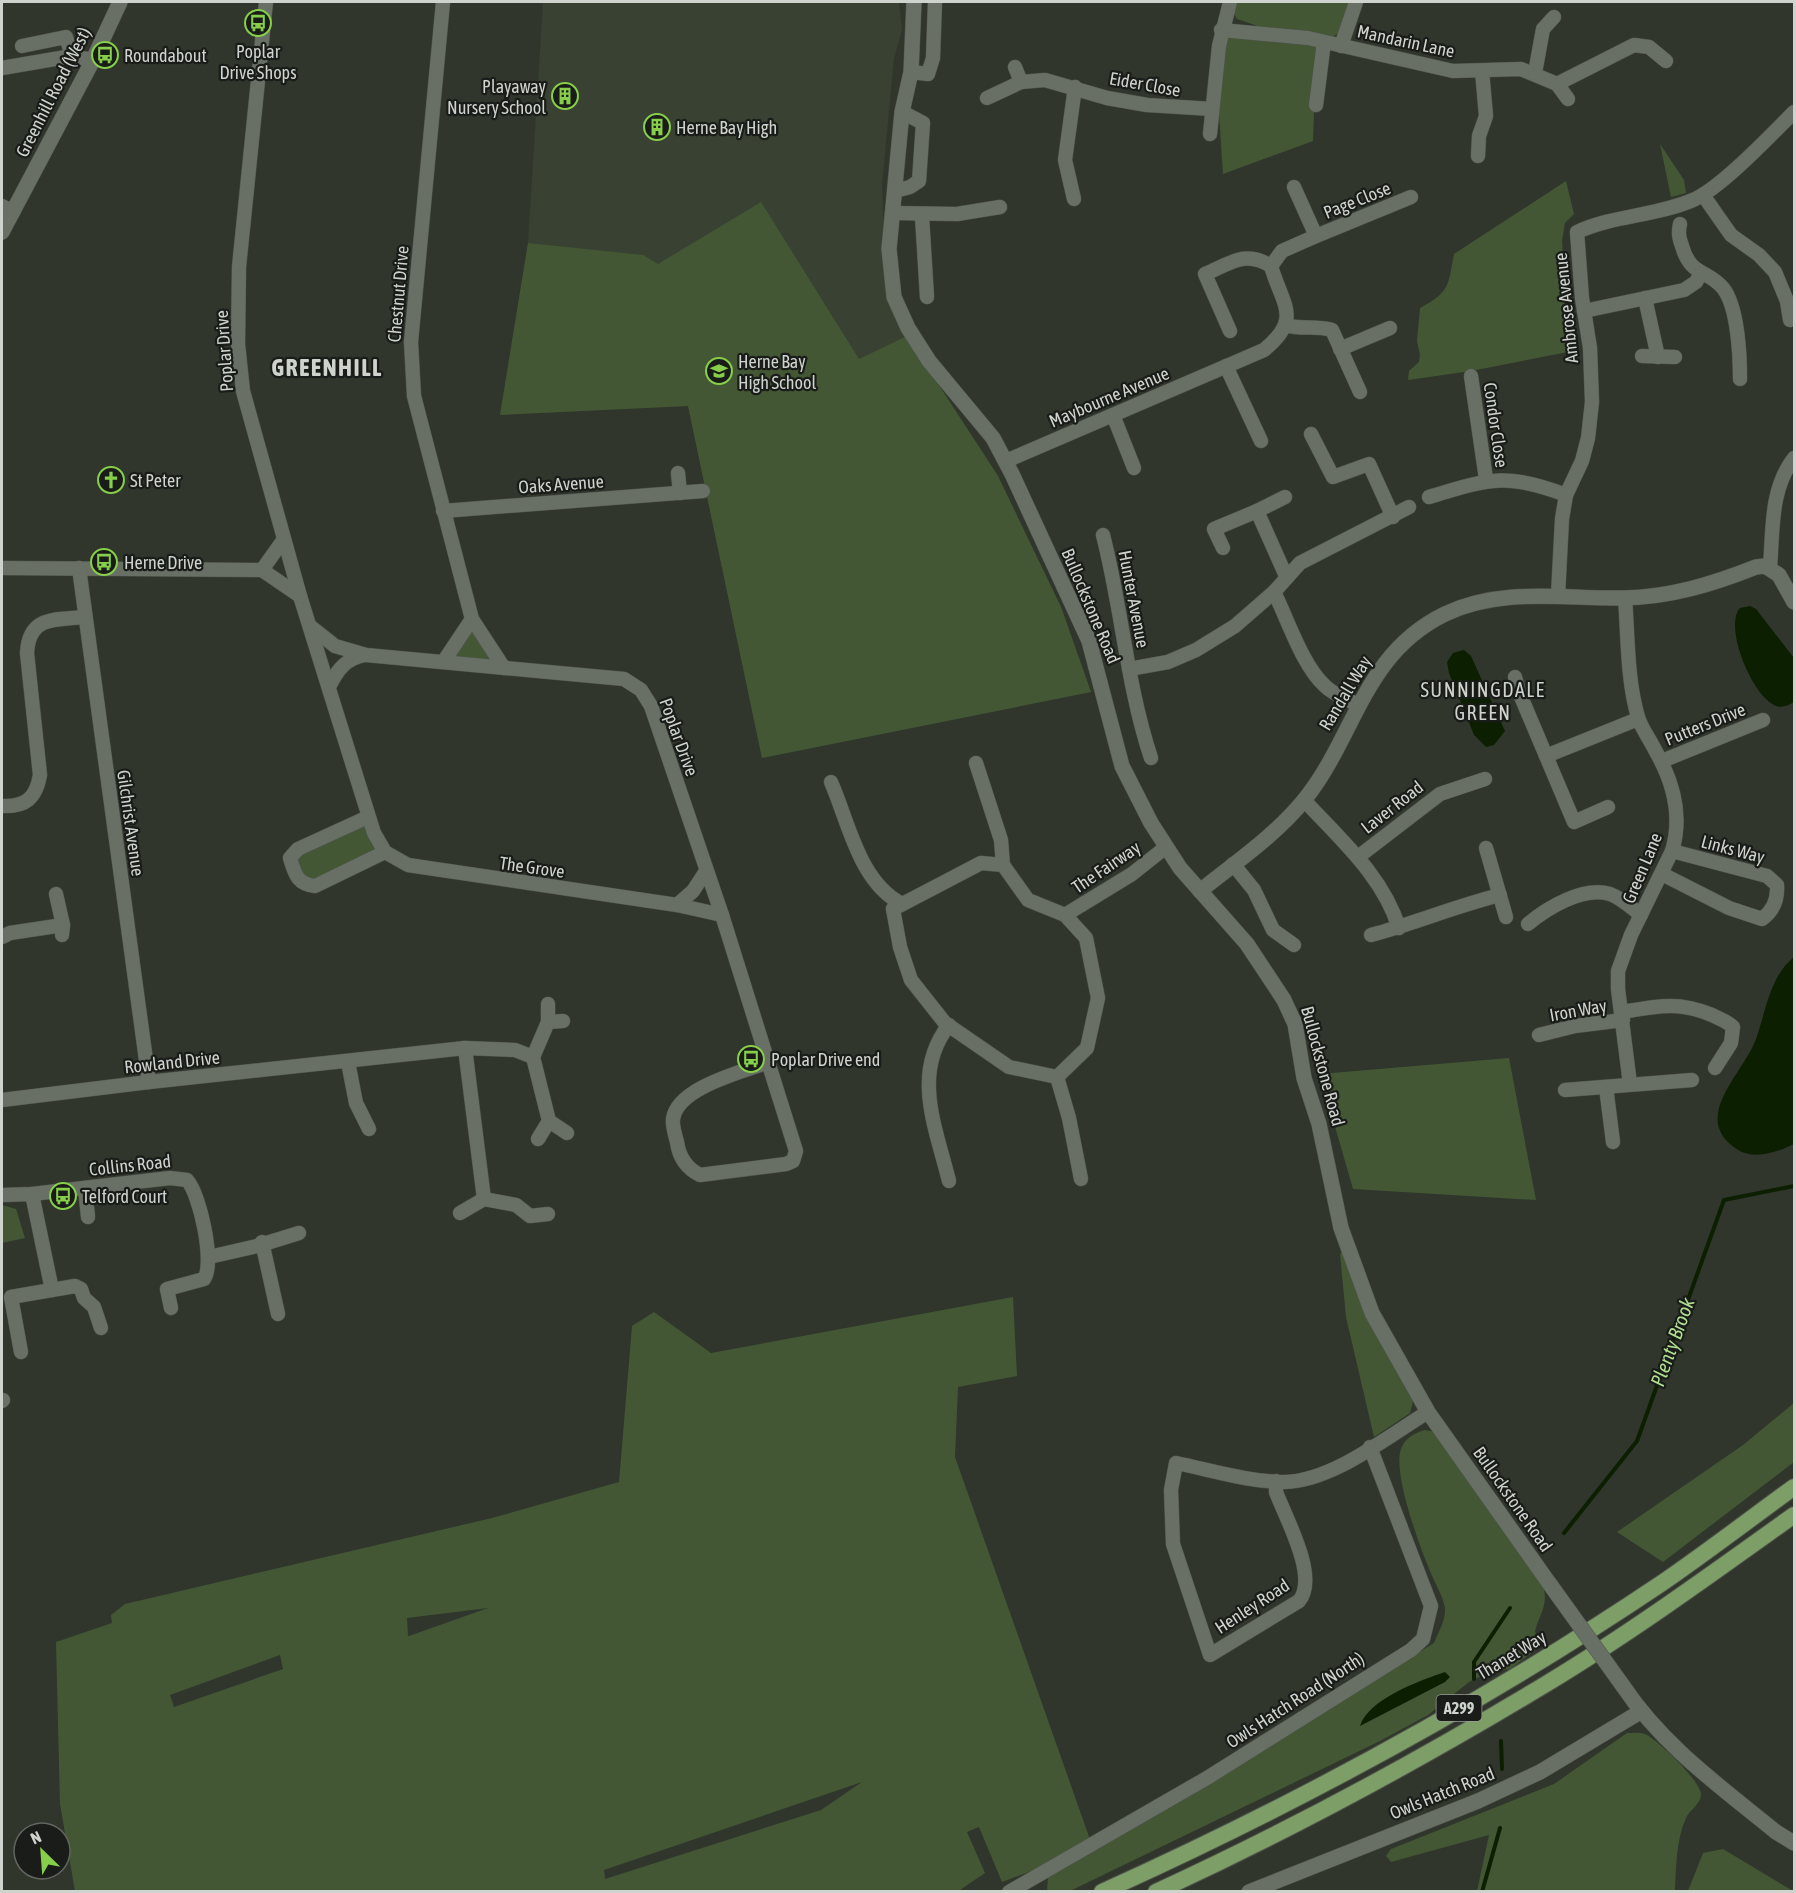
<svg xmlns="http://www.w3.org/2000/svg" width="1796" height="1893" font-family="'Asap Condensed',sans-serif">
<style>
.built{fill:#384132}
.green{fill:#435735;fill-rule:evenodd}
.water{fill:#0c1f00}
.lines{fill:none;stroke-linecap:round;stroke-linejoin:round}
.stream{stroke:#0c1f00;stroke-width:4}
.minor-casing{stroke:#4f544c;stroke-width:15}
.tertiary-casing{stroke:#4f544c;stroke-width:16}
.trunk-casing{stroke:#4f544c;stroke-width:18}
.minor{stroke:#686f64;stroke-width:14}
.tertiary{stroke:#686f64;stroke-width:15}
.trunk{stroke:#7d9e66;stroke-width:16}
.tertiary-bridge-casing{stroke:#4f544c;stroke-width:16;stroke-linecap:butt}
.tertiary-bridge{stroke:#686f64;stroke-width:15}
.labels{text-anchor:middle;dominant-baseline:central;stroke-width:4.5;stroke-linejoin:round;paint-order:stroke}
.shield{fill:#191c18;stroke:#989c97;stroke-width:1.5}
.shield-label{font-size:16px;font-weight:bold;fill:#cfd3cd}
.street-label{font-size:18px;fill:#cfd3cd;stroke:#191c18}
.poi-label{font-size:18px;fill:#cfd3cd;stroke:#191c18;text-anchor:start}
.neighbourhood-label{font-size:20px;letter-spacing:1.5px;fill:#cfd3cd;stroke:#191c18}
.water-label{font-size:20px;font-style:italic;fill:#b0de91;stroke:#191c18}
.district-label{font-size:24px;font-weight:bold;letter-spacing:1.5px;fill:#cfd3cd;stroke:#191c18}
</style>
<rect width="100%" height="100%" fill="#30362c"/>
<polygon class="built" points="543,2 899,2 902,30 894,58 882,186 884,237 907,336 998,476 1061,607 1091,692 762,758 688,406 500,415 528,243"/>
<g class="green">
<path d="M1237 2H1350C1346 17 1345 37 1326 38L1314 112 1313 141 1223 174 1219 114 1226 40 1229 35 1259 30 1255 25 1237 19 1234 14Z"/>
<polygon points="1660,144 1684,180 1686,193 1671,197"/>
<path d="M1566 181 1574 214 1565 223 1562 241 1567 317 1573 351 1471 371 1408 380 1409 371 1419 362 1420 355 1417 341 1420 308C1450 292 1448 286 1454 254Z"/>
<polygon points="761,202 859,359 907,336 998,476 1061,607 1091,692 762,758 688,406 500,415 528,243 643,255 658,264"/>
<polygon points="472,619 504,668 444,661"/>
<polygon points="368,817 385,852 304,885 290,858"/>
<polygon points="1509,1058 1536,1200 1353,1189 1320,1074"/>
<polygon points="2,1205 16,1209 25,1238 2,1243"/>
<polygon points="1343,1251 1414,1397 1410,1413 1374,1437 1346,1317 1340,1254"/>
<path d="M1013 1297 1017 1376 958 1387 955 1457 1093 1848 1002 1882 979 1827 967 1832 985 1873 957 1892 75 1891 60 1804 56 1642 112 1623 111 1615 125 1604 492 1518 619 1482 632 1326 654 1312 711 1353ZM488 1608 409 1636H408L407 1618ZM280 1655 283 1669 174 1707 170 1695ZM862 1782 821 1810 605 1879 604 1870Z"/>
<polygon points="1794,1403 1794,1462 1663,1562 1617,1532 1743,1445"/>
<path d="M1425 1430 1435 1432 1543 1586C1549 1605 1539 1615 1535 1631L1538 1648 1510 1669 1489 1672 1469 1682 1428 1715 1380 1741 1070 1891H1047L1048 1877 1434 1643C1438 1633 1446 1620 1445 1608 1443 1597 1438 1589 1433 1578 1422 1554 1392 1473 1401 1449 1405 1438 1414 1433 1425 1430Z"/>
<path d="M1627 1733C1632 1733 1640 1732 1645 1734 1658 1740 1702 1782 1701 1795 1700 1805 1690 1809 1686 1818 1676 1840 1676 1868 1675 1891H1477L1489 1835 1391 1862 1386 1856 1391 1849 1554 1784Z"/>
<polygon points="1723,1849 1793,1891 1688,1891 1703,1853"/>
</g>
<g class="water">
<path d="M1750 606 1756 609 1794 658V702C1789 705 1783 708 1776 706 1753 698 1723 627 1740 608Z"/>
<polygon points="1464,650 1471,656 1505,731 1494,745 1486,747 1474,735 1449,673 1447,662 1453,653"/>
<path d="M1794 957V1144C1778 1152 1755 1160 1738 1150 1688 1119 1744 1073 1756 1039 1766 1011 1770 976 1794 957Z"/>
<path d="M1445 1672 1450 1677 1445 1682 1360 1726C1368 1699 1421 1680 1445 1672Z"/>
</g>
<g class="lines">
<g class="stream">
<polyline points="1564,1533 1637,1441 1724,1200 1794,1186"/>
<polyline points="1474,1679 1474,1662 1510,1608"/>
<polyline points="1501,1741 1502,1769"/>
<polyline points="1482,1892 1500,1828"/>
</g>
<defs>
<g id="minor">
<polyline points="266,2 239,267 238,344 243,391 300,596 374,833 385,852 408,865 677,905 722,915"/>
<polyline points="443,2 411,342 414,396 472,619 504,668"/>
<polyline points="1221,30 1308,38 1453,71 1521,69 1557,84 1634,45 1649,47 1666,61"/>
<polyline points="22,46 66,37 72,56 93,60"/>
<polyline points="1341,46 1356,2"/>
<polyline points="1015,67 1021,82"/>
<polyline points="2,68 72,56"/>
<polyline points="911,72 928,74 933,58 935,2"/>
<polyline points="1535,73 1543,29 1554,17"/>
<polyline points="1557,84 1568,99"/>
<polyline points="987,98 1021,82 1045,80 1107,98 1147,105 1212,109"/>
<polyline points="1316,105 1324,42"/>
<polyline points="1210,134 1219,46 1230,2"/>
<polyline points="1478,156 1479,136 1486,116 1482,71"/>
<polyline points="895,191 910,187 919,181 923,123 902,112"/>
<polyline points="1703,195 1731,235 1759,255 1775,272 1787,301 1790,320"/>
<polyline points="1074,199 1065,160 1075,87"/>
<polyline points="2,206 13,212"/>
<polyline points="892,213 957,214 1000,207"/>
<polyline points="922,216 927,297"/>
<path d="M1680 224C1678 233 1679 238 1682 246 1691 277 1707 269 1723 288 1738 307 1740 356 1740 379"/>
<polyline points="1316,236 1411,197"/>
<polyline points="1645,298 1658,357"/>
<polyline points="1584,311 1684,290 1696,282 1701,273"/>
<path d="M1285 325C1301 330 1316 325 1332 330L1360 392"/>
<path d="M1230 331 1205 274C1231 263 1245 250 1271 266"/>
<polyline points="1340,349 1390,328"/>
<polyline points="1642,356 1675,357"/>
<polyline points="1226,366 1261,441"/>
<polyline points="1471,376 1486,479"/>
<polyline points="1113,415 1134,468"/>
<polyline points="1311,434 1333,477 1369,464 1393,517"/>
<path d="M1006 461 1264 350C1303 318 1282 305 1271 266L1282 251 1316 236 1294 187"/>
<polyline points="678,473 680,493"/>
<polyline points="1285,497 1257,511 1286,576"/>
<path d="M1429 497C1489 479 1506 472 1566 495"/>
<polyline points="443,511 703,491"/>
<path d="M1103 535C1122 609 1127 686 1151 758"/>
<polyline points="1223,548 1214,529 1257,511"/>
<polyline points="2,568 262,570 300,596"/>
<polyline points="79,568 149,1082"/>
<path d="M1770 568C1773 530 1770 489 1794 458"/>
<polyline points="262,570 284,539"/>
<path d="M1274 592C1288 620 1302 665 1325 686 1334 695 1346 699 1357 704"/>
<path d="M1558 595 1562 519 1566 495 1582 461 1588 438 1592 402 1590 348 1582 298 1577 232C1614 215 1656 216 1693 200 1720 189 1772 134 1794 112"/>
<path d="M1625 598C1628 636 1627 680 1638 717 1641 728 1650 739 1655 750 1673 781 1683 815 1672 851L1631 935 1618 971V989L1630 1084"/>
<path d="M311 627 335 646 366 655 624 679 641 690 651 706 722 915 796 1151 793 1161 786 1164 700 1175C686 1168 679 1157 677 1142 675 1135 672 1125 673 1119 677 1088 741 1072 766 1063"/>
<polyline points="444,661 472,619"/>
<polyline points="1129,669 1168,662 1196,650 1235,626 1274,592 1300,563 1409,507"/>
<polyline points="1515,677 1519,692 1574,822 1608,807"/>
<path d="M330 685C338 669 346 659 364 655"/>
<polyline points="1546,756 1638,719"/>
<polyline points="1662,761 1763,720"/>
<polyline points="976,763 1001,840 1003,865"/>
<path d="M831 782C849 823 859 882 902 904"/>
<path d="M1304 800C1340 839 1383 876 1399 928"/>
<path d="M2 806C26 807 36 798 40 775L27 653C29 616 54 620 84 617"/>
<path d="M368 817 298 849 290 858C295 874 297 884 315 886L385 852"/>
<polyline points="1486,848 1506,917"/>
<polyline points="1358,857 1440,794 1485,779"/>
<polygon points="981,863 1003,865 1028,900 1065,915 1086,938 1098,998 1087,1048 1057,1077 1009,1067 945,1023 911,980 900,947 893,909"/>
<polyline points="1233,864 1254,890 1273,930 1294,945"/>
<path d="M1662 874 1729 908 1762 919C1773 911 1778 899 1777 885L1767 876 1672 851"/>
<polyline points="56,894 63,925 62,935"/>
<polyline points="677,905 693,891 706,871"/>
<polyline points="1065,915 1132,874 1166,847"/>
<path d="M1528 924C1547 908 1583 886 1610 894 1621 898 1632 908 1641 915"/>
<path d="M1371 935C1415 923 1456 906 1500 895"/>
<polyline points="2,937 10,933 63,925"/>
<polyline points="548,1004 548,1022 533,1057 549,1121 567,1133"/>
<path d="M1622 1012C1657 1006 1679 1001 1712 1015 1720 1019 1727 1021 1733 1027L1731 1043 1715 1068"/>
<polyline points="548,1022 563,1021"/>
<path d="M949 1025C911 1073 936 1128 949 1181"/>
<polyline points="1539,1035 1575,1026 1623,1020"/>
<polyline points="465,1048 484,1199 516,1205 530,1216 548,1214"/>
<polyline points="348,1062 356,1103 369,1129"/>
<polyline points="1057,1077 1069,1118 1081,1179"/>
<polyline points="1606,1087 1613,1142"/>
<polyline points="1565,1090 1692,1080"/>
<polyline points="2,1100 149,1082 465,1048 515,1050 533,1057"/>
<polyline points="538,1139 549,1121"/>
<polyline points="85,1188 88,1217"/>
<polyline points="32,1194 52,1290"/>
<path d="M2 1195 32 1194 170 1178 187 1180C200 1194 215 1263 204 1279L167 1289 171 1308"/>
<polyline points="460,1213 484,1199"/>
<polyline points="262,1242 278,1314"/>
<polyline points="209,1257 257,1246 299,1233"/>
<polyline points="21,1352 11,1297 75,1286 81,1289 84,1298 94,1307 101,1328"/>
<polyline points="2,1401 3,1400"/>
<path d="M1276 1481V1492C1286 1519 1319 1577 1299 1601L1210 1655 1173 1544 1171 1490 1176 1463C1211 1470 1249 1482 1285 1482 1333 1481 1388 1436 1428 1412"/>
<polyline points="1009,1892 1207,1778 1411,1650 1423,1639 1431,1606 1370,1447"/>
</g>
<g id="tertiary">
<polyline points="914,2 911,72 902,112 889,249 894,297 908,328 929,361 993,438 1012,474 1089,641 1122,766 1151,823 1180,868 1247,944 1284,1000 1295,1024 1304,1078 1319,1124 1341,1228 1372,1313 1428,1412 1549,1583"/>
<polyline points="2,232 93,60 120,2"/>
<path d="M1200 891C1236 862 1276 835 1305 799 1356 735 1363 654 1445 614 1502 587 1564 599 1624 598 1671 597 1713 584 1756 567L1765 566 1779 575 1794 602"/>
<path d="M1623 1686C1663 1746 1721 1787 1776 1832L1794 1843"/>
<polyline points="1249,1892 1478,1801 1540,1772 1640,1712"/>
</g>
<g id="trunk">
<path d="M1102 1892C1297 1804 1485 1702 1662 1583 1707 1552 1750 1519 1794 1487"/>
<path d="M1156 1892C1291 1830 1420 1760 1546 1684 1632 1632 1713 1573 1794 1515"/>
</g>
</defs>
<use href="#minor" class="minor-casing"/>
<use href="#tertiary" class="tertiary-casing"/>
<use href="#trunk" class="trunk-casing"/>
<use href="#minor" class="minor"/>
<use href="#tertiary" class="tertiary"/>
<use href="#trunk" class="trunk"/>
<defs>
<polyline id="tertiary-bridge" points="1549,1583 1623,1686"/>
</defs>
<use href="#tertiary-bridge" class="tertiary-bridge-casing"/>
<use href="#tertiary-bridge" class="tertiary-bridge"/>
</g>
<defs>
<symbol id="bus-ring" viewBox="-11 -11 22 22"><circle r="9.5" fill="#191c18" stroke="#87cf4a" stroke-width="1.5"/><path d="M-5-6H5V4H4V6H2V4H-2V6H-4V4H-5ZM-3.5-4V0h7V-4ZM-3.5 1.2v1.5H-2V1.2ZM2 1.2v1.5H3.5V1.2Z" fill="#87cf4a"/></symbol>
<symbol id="building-ring" viewBox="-11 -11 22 22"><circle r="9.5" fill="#191c18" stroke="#87cf4a" stroke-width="1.5"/><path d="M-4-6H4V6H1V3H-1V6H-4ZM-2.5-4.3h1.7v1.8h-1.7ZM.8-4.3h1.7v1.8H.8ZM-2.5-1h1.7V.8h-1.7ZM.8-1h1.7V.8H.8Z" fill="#87cf4a"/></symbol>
<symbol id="school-ring" viewBox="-11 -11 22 22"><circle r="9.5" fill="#191c18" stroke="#87cf4a" stroke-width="1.5"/><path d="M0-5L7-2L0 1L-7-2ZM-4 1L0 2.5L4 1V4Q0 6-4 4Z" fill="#87cf4a"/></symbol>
<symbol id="church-ring" viewBox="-11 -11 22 22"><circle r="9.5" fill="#191c18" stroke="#87cf4a" stroke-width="1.5"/><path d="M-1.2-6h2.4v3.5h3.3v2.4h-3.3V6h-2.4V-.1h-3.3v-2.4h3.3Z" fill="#87cf4a"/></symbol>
</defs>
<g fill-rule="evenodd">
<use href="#bus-ring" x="243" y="8" width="30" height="30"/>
<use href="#bus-ring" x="90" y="40" width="30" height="30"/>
<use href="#building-ring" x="550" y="81" width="30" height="30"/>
<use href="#building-ring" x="642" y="112" width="30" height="30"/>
<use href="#school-ring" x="704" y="356" width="30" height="30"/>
<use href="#church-ring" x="96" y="465" width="30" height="30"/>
<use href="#bus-ring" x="89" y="547" width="30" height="30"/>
<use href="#bus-ring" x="736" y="1044" width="30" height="30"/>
<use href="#bus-ring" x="48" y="1181" width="30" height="30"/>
</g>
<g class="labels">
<rect class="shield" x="1436.5" y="1695" width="45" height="26" rx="4.5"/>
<g class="shield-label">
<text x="1459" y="1708">A299</text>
</g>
<g class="street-label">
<text transform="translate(1406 41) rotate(12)">Mandarin Lane</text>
<text transform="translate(1145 84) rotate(10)">Eider Close</text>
<text transform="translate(53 92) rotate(-63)">Greenhill Road (West)</text>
<text transform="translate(1357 200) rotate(-22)">Page Close</text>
<text transform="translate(398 294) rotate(-85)">Chestnut Drive</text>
<text transform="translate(1566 308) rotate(-96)">Ambrose Avenue</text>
<text transform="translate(224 351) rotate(-94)">Poplar Drive</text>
<text transform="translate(1109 397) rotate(-23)">Maybourne Avenue</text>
<text transform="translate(1496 425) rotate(82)">Condor Close</text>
<text transform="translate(561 484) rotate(-4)">Oaks Avenue</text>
<text transform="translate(1134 599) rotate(79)">Hunter Avenue</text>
<text transform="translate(1091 606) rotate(67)">Bullockstone Road</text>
<text transform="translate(1345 693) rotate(-59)">Randall Way</text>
<text transform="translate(1705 724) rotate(-22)">Putters Drive</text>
<text transform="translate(679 737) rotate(70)">Poplar Drive</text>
<text transform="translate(1392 807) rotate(-38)">Laver Road</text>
<text transform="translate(131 823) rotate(82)">Gilchrist Avenue</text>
<text transform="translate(1733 849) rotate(15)">Links Way</text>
<text transform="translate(532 867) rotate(8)">The Grove</text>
<text transform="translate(1106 867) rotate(-34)">The Fairway</text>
<text transform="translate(1642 868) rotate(-67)">Green Lane</text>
<text transform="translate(1578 1010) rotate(-10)">Iron Way</text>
<text transform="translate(172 1062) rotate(-6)">Rowland Drive</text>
<text transform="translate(1323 1066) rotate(75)">Bullockstone Road</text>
<text transform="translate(130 1165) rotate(-6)">Collins Road</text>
<text transform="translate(1513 1499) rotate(55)">Bullockstone Road</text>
<text transform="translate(1252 1606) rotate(-33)">Henley Road</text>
<text transform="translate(1511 1655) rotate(-31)">Thanet Way</text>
<text transform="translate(1295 1700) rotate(-33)">Owls Hatch Road (North)</text>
<text transform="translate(1442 1793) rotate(-22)">Owls Hatch Road</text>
</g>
<g class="poi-label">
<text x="258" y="51" text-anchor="middle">Poplar<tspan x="258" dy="21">Drive Shops</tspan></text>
<text x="124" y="55">Roundabout</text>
<text x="546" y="86" text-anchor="end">Playaway<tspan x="546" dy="21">Nursery School</tspan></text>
<text x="676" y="127">Herne Bay High</text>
<text x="738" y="361">Herne Bay<tspan x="738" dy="21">High School</tspan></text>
<text x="130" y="480">St Peter</text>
<text x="124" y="562">Herne Drive</text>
<text x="771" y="1059">Poplar Drive end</text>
<text x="82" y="1196">Telford Court</text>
</g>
<g class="neighbourhood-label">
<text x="1483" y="689">SUNNINGDALE<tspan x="1483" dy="23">GREEN</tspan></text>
</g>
<g class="water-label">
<text transform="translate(1672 1342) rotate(-70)">Plenty Brook</text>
</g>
<g class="district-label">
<text x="327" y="367">GREENHILL</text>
</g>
</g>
<rect width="1796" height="1893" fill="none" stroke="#cfd3cd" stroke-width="6"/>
<g transform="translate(42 1851) rotate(335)"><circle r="28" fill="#191c18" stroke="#626560" stroke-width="1.5"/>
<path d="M0-4.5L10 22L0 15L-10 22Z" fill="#87cf4a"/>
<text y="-9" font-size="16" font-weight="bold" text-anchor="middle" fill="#cfd3cd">N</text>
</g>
</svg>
